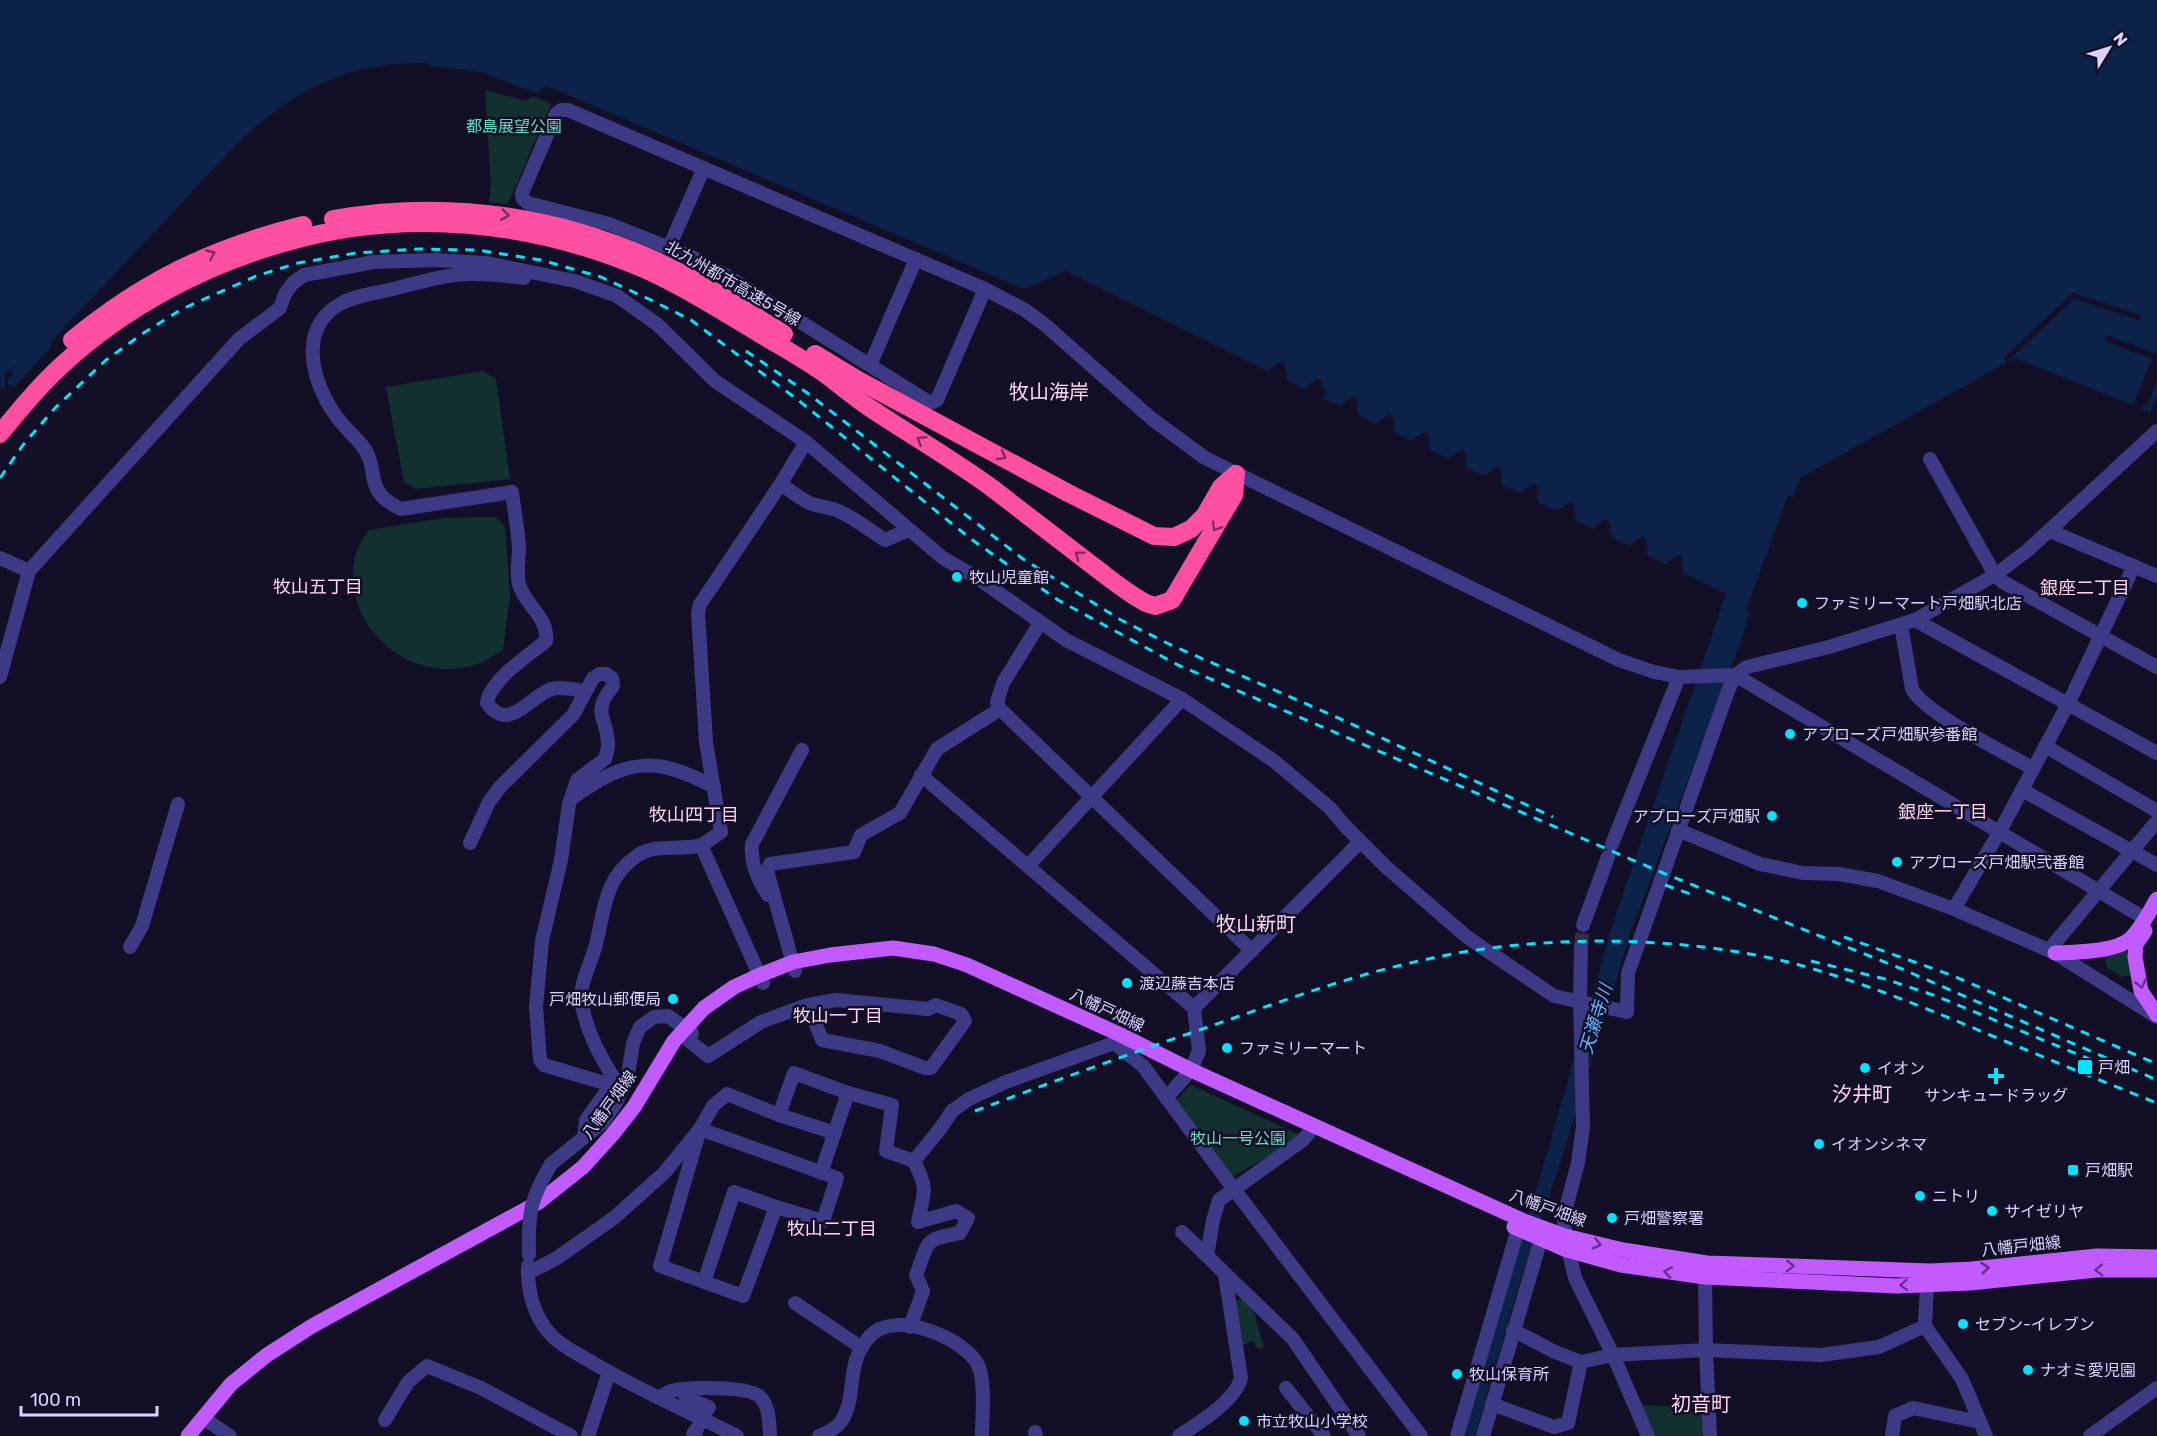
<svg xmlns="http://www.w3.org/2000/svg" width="2157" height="1436" font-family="Rubik,'Noto Sans JP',sans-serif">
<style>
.green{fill:#12302f}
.water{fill:#0c2248}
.pier{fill:#130f26}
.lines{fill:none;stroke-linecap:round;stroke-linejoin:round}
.minor-tunnel{stroke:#312d47;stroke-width:14;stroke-dasharray:14 7;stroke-linecap:butt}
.minor{stroke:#3d3a85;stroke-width:14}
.major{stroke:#c25bff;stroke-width:15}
.highway{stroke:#ff4fa3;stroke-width:18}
.rail{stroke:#00e5ff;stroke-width:3;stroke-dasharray:9 8;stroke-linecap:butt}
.minor-bridge{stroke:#3d3a85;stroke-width:14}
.oneway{stroke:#7d2c5e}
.oneway2{stroke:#623188}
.poi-dot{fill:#00e5ff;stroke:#130f26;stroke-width:2}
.labels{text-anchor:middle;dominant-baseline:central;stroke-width:5;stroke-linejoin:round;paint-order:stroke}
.park-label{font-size:16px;fill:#5fe0c0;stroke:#130f26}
.street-label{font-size:16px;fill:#d9d4ff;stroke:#130f26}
.poi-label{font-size:16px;fill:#d9d4ff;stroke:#130f26;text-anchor:start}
.neighbourhood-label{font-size:18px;fill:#ffd6f0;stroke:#130f26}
.water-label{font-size:18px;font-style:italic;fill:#62b6ff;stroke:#130f26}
.quarter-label{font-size:20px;fill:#ffd6f0;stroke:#130f26}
</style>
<rect width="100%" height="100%" fill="#130f26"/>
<g class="green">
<polygon points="485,90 525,101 533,96 551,104 508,204 489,202 491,187"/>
<polygon points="483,371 496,379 510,479 416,489 404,482 386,387"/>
<path d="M496 517 505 526 510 595 503 650C495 654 485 662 475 665 412 685 344 629 354 563 355 551 362 540 369 530L444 518Z"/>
<polygon points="2124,950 2128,953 2136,974 2122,977 2107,968 2103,951"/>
<polygon points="1191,1085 1300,1135 1289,1145 1232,1177 1173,1103"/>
<polygon points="1243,1299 1253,1310 1264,1347 1258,1349 1253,1341 1240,1346 1234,1301"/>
<polygon points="1704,1400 1706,1436 1652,1436 1639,1405 1684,1407"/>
</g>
<path class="water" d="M0 0H2157V395L2150 412 2015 358 1800 478 1794 497 1788 495 1746 610 1750 613 1741 641 1631 931 1559 1167 1518 1288 1475 1436H1462L1535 1194 1614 920 1726 594 1683 573 1682 556 1678 555 1665 564 1647 555 1646 539 1641 537 1629 546 1611 537 1609 521 1605 519 1593 529 1575 520 1574 503 1570 502 1556 511 1538 502 1537 485 1533 484 1520 493 1502 485 1501 468 1497 467 1484 476 1466 468 1465 451 1461 450 1448 459 1430 450 1428 433 1424 432 1412 441 1395 433 1393 416 1389 414 1376 424 1358 415 1357 398 1353 397 1339 406 1323 398 1327 390 1322 387 1321 380 1317 379 1304 389 1287 380 1285 363 1281 361 1267 371 1066 271 1024 289 547 86 536 93 481 72 429 66V63C347 61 293 90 235 146L49 344 51 348 14 387 8 384V379L14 373 12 370 15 365 5 374V387L0 392 2 387 0 384Z"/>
<g class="pier">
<polygon points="2073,293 2141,315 2139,320 2074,299 2007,362 2003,358"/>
<polygon points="2107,335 2157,354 2157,381 2147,406 2143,405 2140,412 2132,408 2152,359 2105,341"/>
</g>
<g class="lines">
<polyline class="minor-tunnel" points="1581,947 1583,925"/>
<g class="minor">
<polyline points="669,247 704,168"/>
<path d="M524 278C508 276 491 274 474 274 447 273 419 283 393 289 376 293 356 295 340 304 297 328 312 383 336 416 343 426 352 434 360 443 383 469 359 489 401 509L512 492C514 510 518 529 519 547 519 559 516 573 519 584 525 606 549 617 546 641 528 656 490 680 487 703 509 734 529 696 552 689 562 686 575 690 585 691"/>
<polyline points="985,289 937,400 933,402 927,401 727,276 692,257 609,224 528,203 523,199 522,193 556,114 561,110 568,110 985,289 1025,310 1044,324 1152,419 1205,458 1619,660 1654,672 1679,677 1735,675 2144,918"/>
<polyline points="870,365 916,259"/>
<polyline points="1930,459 1995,575 2003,582 2157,667"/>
<path d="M780 485C790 489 795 495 804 500 814 507 825 506 836 510 854 517 869 530 885 540L909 530"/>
<polyline points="2050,531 2157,576"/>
<polyline points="0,558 29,571"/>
<polyline points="1915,620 2157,753"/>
<polyline points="1040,623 1003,683 997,702 1000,709 1252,951"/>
<path d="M1901 625 1912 689C1926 714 2004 752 2032 768"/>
<polyline points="0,677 29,571 239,339 280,308 285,294 293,283 304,275 374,262 435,260 487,263 575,281 617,296 657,324 715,381 806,442 943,558 979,579 1066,640 1182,699 1274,761 1330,808 1345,826 1386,867 1467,937 1554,996 1627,1012 1628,973 1728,691 1735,675 1747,667 1829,647 1915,620 1995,575 2028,550 2157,431"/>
<polyline points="2045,746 2157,811"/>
<polyline points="921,775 1194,1008"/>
<polyline points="2022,790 2157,865"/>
<path d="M572 798C626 759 655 755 714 787"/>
<polyline points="1678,830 1760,864 1803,873 1839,874 1878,881 1954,909 2055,953 2157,1017"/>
<path d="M470 843 489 802 500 787 573 715 593 678 599 674H606L612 678 613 686C590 715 608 716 608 745 608 749 606 755 605 759L577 780 569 804 561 860 542 941 536 1006 540 1060 544 1065 611 1085"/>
<polyline points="1612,844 1679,677"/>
<polyline points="701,845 763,983"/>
<polyline points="1028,866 1182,699"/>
<path d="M768 895C758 880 750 862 752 844L802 750"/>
<polyline points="1954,909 2000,831 2068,704 2134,566"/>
<polyline points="1583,925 1608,857"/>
<polyline points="130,947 142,926 178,804"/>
<polyline points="1581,947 1580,1001 1583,1127 1578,1163 1564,1215 1565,1236 1575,1278 1613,1355 1648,1436"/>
<polyline points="2049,950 2157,821"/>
<polyline points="795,971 767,871 770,864 854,852 861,835 900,813 937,749 1000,709"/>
<polyline points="687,1039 708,1056 761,1022 804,1006 808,1005 836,1000 928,1009 936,1005 961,1014 965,1021 931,1068 925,1068 880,1051 822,1040 808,1005"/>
<polyline points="1166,1098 1191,1070 1199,1051 1194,1008 1360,842"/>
<polygon points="700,1129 837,1178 823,1221 776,1207 743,1296 660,1266"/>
<polyline points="835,1133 779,1115 794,1073 848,1093"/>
<path d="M584 1137 586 1120 611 1085 613 1077C599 1054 587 1032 582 1005 578 986 590 966 595 948 605 911 603 878 638 855 656 843 682 851 701 845 708 842 715 836 721 832L706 742 698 613 700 604 707 594 780 485 806 442"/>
<polyline points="914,1161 940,1129 952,1111 969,1099 1006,1082 1114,1043 1143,1066 1233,1188 1421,1436"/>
<polyline points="551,1164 602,1123 616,1103 628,1075 633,1043 640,1027 654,1017 668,1016 692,1033"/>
<path d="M821 1173 848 1093 892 1105 886 1151 914 1161C929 1192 924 1190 918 1222L956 1211 968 1218 960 1233C922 1240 930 1240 916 1275L923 1291 910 1327"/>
<polyline points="1182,1232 1293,1339 1359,1436"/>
<polyline points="1207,1256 1213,1220 1219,1200 1303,1140 1309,1133"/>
<path d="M528 1266C527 1290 534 1317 551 1335 562 1347 579 1354 593 1363 639 1390 689 1412 737 1436"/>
<polyline points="528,1273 557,1258 615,1217 664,1173 700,1129 713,1106 727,1094 779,1115"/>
<polyline points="1705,1277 1706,1350 1821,1355 1879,1347 1925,1326 1927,1284"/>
<polyline points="704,1282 734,1192 776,1207"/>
<polyline points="795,1303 862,1348"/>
<polyline points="1925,1326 1962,1379 1986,1436"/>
<polyline points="1513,1330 1555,1352 1581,1362 1613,1355 1706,1350 1710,1436"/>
<polyline points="1286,1388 1324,1436"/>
<polyline points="681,1390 688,1399 709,1407 706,1412"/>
<path d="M659 1398C663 1395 667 1392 671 1391 687 1387 747 1386 759 1396 770 1406 769 1423 770 1436"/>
<polyline points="1492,1404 1554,1427 1568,1423 1581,1362"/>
<polyline points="385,1420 408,1382 427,1366 481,1388 571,1436"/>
<polyline points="209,1422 230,1436"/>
<polyline points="1035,1432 1036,1436"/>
<polyline points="588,1436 609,1372"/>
<polyline points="696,1436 693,1434 698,1427"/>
<path d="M819 1436C827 1433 837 1428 842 1420 858 1395 844 1362 871 1335 896 1310 961 1337 977 1363 986 1377 982 1418 982 1436"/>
<path d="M1179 1436C1199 1423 1235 1401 1241 1378L1225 1275"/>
<polyline points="1457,1436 1518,1229"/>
<polyline points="1483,1436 1541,1239"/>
<polyline points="1892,1436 1895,1416 1913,1408 1980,1422"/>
<polyline points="2090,1436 2157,1388"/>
</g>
<g class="major">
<polyline points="2145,931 2136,944 2135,957 2141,991 2157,1015"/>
<path d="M2055 953C2074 952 2116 952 2130 939 2141 929 2149 912 2157 899"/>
<polyline points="1514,1227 1567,1250 1621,1265 1705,1277 1896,1286 1970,1283 2096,1270 2157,1270"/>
<polyline points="188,1436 231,1384 267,1355 312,1326 539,1202 583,1167 612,1135 634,1107 674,1041 704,1008 734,987 760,975 793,962 830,955 893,948 934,954 967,965 1121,1035 1191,1070 1524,1221 1565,1236 1623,1250 1707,1263 1930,1271 1972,1269 2097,1256 2157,1257"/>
</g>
<g class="highway">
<path d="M333 219C443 200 547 213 650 258 697 279 741 307 784 334"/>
<path d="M72 340C143 281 214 247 303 225"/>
<polyline points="815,354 858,380 1068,493 1154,536 1174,537 1191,529 1205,515 1221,487 1236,474"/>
<path d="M0 434C19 410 39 386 62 365 125 307 204 265 287 242 404 208 532 221 644 269 684 287 722 311 760 334 780 346 802 358 822 372 836 382 850 394 864 404 907 433 951 458 992 488 1027 515 1062 542 1097 569 1113 581 1129 594 1146 603L1155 606 1172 600 1234 495 1236 474"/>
</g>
<g class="rail">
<polyline points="746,351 806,392 1023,559 1121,620 1171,645 1334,716 1553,817"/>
<polyline points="0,478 23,445 55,408 106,360 145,332 182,309 256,276 298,263 356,253 418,249 477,250 541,260 601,277 651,300 691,320 798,400 971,539 1058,600 1178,665 1663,873 1902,969 2157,1080"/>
<polyline points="1665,885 1696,896"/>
<polyline points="1844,937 1951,975 2157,1064"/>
<polyline points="1811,961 1885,979 1936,996 2099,1063"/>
<path d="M975 1111C1054 1081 1134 1052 1214 1025 1285 1000 1355 974 1428 959 1540 934 1680 935 1792 963 1860 981 1926 1008 1990 1035 2046 1058 2101 1081 2157 1103"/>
</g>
<path class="minor-bridge" d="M529 1255C528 1213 530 1200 551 1164"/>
</g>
<defs><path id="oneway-chevron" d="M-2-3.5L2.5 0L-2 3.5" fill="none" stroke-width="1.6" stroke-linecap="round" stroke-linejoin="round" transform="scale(1.5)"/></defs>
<g class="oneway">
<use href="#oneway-chevron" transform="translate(505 215) rotate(7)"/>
<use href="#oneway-chevron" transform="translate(211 254) rotate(-24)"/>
<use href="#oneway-chevron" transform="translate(921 440) rotate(-148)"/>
<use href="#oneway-chevron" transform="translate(1002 456) rotate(29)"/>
<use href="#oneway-chevron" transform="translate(1216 527) rotate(120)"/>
<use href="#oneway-chevron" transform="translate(1079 555) rotate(-143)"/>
</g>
<g class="oneway2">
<use href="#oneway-chevron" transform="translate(2141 984) rotate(76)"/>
<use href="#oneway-chevron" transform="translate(1597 1244) rotate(14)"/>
<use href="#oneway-chevron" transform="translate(1790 1266) rotate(2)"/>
<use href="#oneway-chevron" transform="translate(1985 1268) rotate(-6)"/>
<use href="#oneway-chevron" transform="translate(2099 1270) rotate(178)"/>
<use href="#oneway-chevron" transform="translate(1668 1272) rotate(-171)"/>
<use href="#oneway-chevron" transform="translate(1904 1285) rotate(178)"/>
</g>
<g class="poi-dot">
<circle cx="957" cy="577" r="6"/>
<circle cx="1802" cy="603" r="6"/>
<circle cx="1790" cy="734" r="6"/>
<circle cx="1772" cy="816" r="6"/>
<circle cx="1897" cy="862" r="6"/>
<circle cx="1127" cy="983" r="6"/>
<circle cx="673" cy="999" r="6"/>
<circle cx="1227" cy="1048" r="6"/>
<rect x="2077" y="1059" width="16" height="16" rx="3"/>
<circle cx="1865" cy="1068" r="6"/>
<path d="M1993 1067h6v6h6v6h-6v6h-6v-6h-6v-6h6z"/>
<circle cx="1819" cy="1144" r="6"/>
<rect x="2067" y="1164" width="12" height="12" rx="3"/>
<circle cx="1920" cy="1196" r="6"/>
<circle cx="1992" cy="1211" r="6"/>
<circle cx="1612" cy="1218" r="6"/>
<circle cx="1963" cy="1324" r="6"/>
<circle cx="2028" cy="1370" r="6"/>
<circle cx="1457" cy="1374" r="6"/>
<circle cx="1244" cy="1421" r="6"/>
</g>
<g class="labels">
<g class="park-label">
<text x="514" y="126">都島展望公園</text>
<text x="1238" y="1138">牧山一号公園</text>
</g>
<g class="street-label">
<text transform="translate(733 283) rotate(30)">北九州都市高速5号線</text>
<text transform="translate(1107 1010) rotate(25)">八幡戸畑線</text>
<text transform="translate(609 1105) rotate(-54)">八幡戸畑線</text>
<text transform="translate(1548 1208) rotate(20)">八幡戸畑線</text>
<text transform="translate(2021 1246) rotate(-6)">八幡戸畑線</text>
</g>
<g class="poi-label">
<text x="969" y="577">牧山児童館</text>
<text x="1814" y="603">ファミリーマート戸畑駅北店</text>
<text x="1802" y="734">アプローズ戸畑駅参番館</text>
<text x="1760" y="816" text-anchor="end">アプローズ戸畑駅</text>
<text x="1909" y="862">アプローズ戸畑駅弐番館</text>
<text x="1139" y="983">渡辺藤吉本店</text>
<text x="661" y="999" text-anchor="end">戸畑牧山郵便局</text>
<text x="1239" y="1048">ファミリーマート</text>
<text x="2098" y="1067">戸畑</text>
<text x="1877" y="1068">イオン</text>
<text x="1996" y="1095" text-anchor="middle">サンキュードラッグ</text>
<text x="1831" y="1144">イオンシネマ</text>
<text x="2085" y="1170">戸畑駅</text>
<text x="1932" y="1196">ニトリ</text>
<text x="2004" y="1211">サイゼリヤ</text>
<text x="1624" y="1218">戸畑警察署</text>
<text x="1975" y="1324">セブン-イレブン</text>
<text x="2040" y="1370">ナオミ愛児園</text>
<text x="1469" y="1374">牧山保育所</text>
<text x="1256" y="1421">市立牧山小学校</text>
</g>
<g class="neighbourhood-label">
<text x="318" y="587">牧山五丁目</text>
<text x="2085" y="588">銀座二丁目</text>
<text x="1943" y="812">銀座一丁目</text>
<text x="694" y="815">牧山四丁目</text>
<text x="838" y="1016">牧山一丁目</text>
<text x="832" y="1229">牧山二丁目</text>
</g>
<g class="water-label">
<text transform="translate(1596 1019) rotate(-73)">天瀬寺川</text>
</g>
<g class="quarter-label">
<text x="1049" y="392">牧山海岸</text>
<text x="1256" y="924">牧山新町</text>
<text x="1862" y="1094">汐井町</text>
<text x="1701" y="1404">初音町</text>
</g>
</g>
<g transform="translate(2109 48) rotate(52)" stroke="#130f26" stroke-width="4.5" paint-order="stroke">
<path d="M0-4.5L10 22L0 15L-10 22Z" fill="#d9d4ff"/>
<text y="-9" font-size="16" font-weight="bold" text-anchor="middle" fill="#d9d4ff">N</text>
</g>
<path d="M21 1406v9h136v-9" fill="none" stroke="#d9d4ff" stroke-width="3"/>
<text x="30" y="1406" font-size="18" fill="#d9d4ff" stroke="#130f26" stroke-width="4.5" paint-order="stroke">100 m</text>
</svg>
